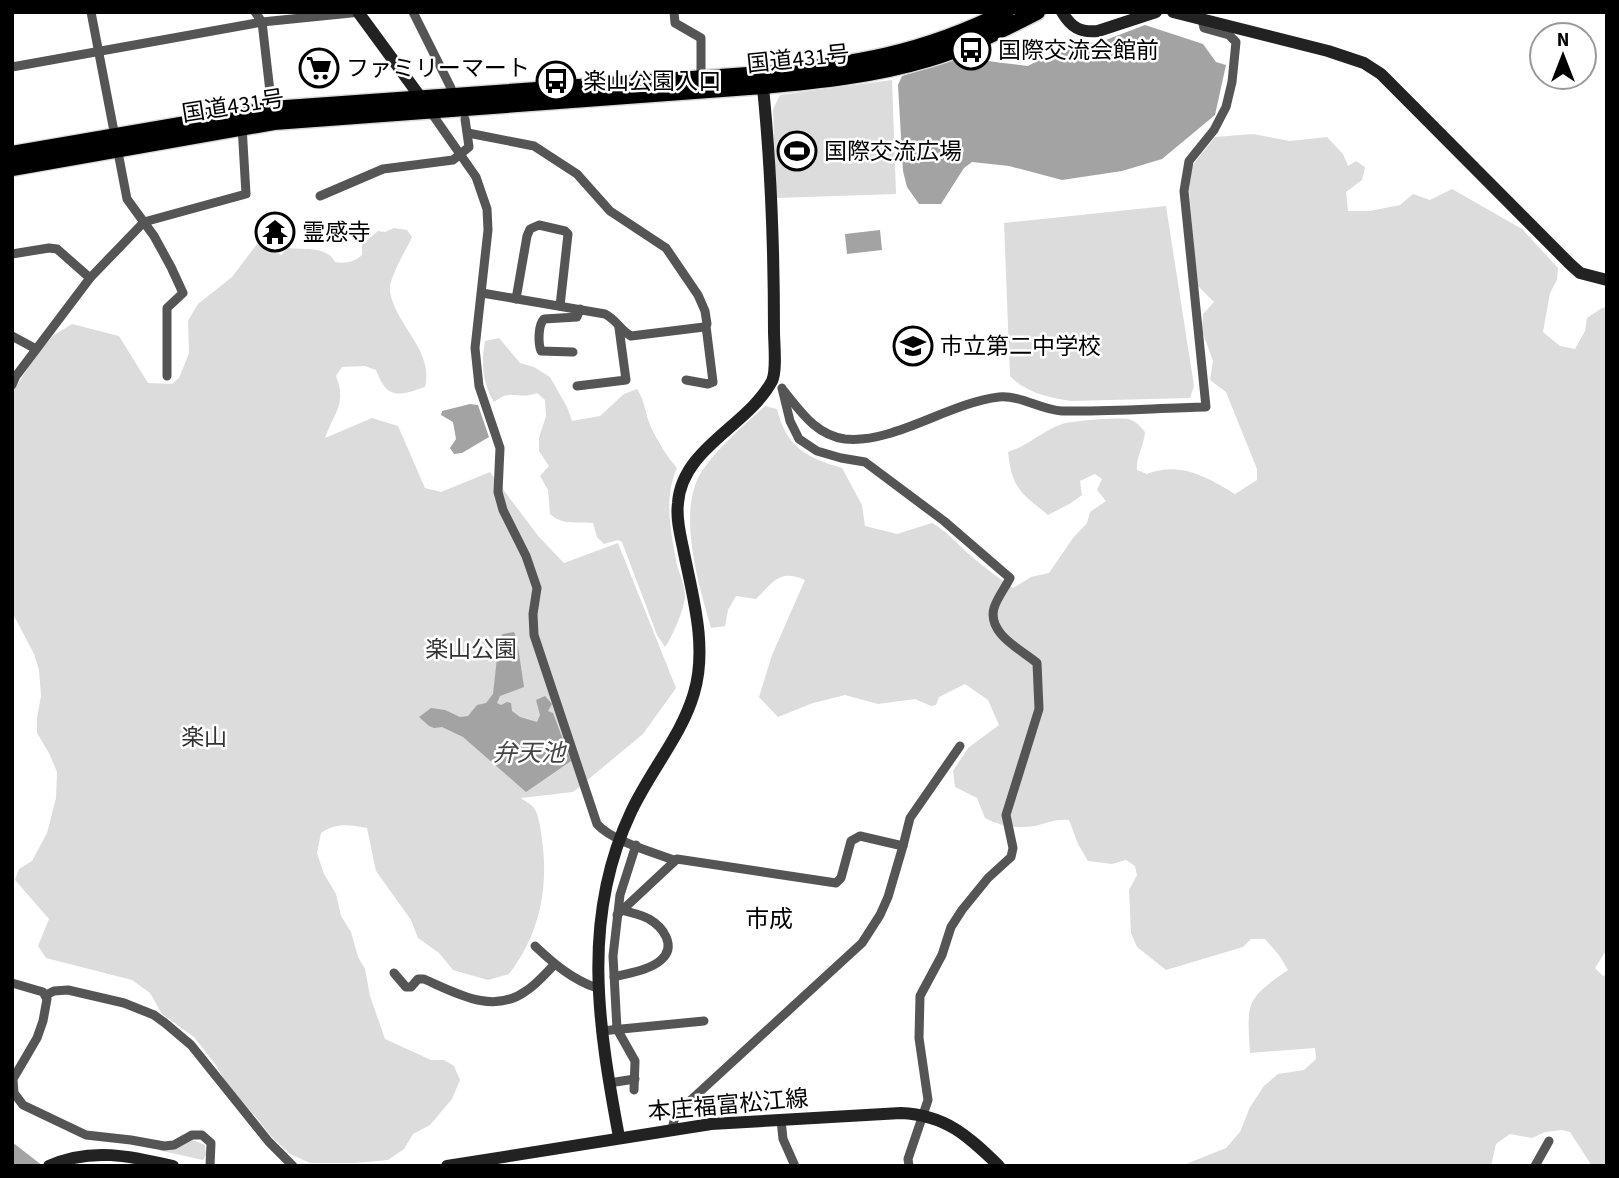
<svg xmlns="http://www.w3.org/2000/svg" width="1619" height="1178" font-family="'Source Sans 3','Noto Sans JP',sans-serif">
<style>
.green{fill:#dcdcdc}
.water{fill:#a3a3a3}
.lines{fill:none;stroke-linecap:round;stroke-linejoin:round}
.highway-casing{stroke:#dbdbdb;stroke-width:19}
.street{stroke:#555;stroke-width:9}
.secondary{stroke:#222;stroke-width:12}
.highway{stroke:#000;stroke-width:16}
.labels{text-anchor:middle;dominant-baseline:central;stroke-width:5;stroke-linejoin:round;paint-order:stroke}
.poi-label{font-size:23px;fill:#000;stroke:#fff;text-anchor:start}
.street-label{font-size:23px;fill:#000;stroke:#fff}
.park-label{font-size:23px;fill:#333;stroke:#fff}
.water-label{font-size:24px;font-style:italic;fill:#444;stroke:#fff}
.neighbourhood-label{font-size:24px;fill:#000;stroke:#fff}
</style>
<rect width="100%" height="100%" fill="#fff"/>
<g class="green">
<polygon points="892,80 896,194 776,198 773,109 780,95"/>
<path d="M1253 134 1290 141 1327 137 1343 154 1348 166 1356 161 1365 167 1362 180 1346 192 1348 211H1370L1400 205 1413 194 1430 200 1452 189 1522 229 1558 268 1557 280 1550 293 1543 332 1560 346 1575 349 1585 331 1587 318 1602 308 1607 307V949L1595 968 1603 976 1607 974V1166H1592L1570 1132 1562 1130 1545 1132 1532 1138 1510 1134 1496 1144 1491 1166H1181L1226 1148 1240 1132 1250 1107 1264 1086 1278 1074 1304 1070 1316 1059 1315 1048 1250 1053C1247 1002 1245 1000 1288 970L1279 955 1265 939H1251L1243 947 1166 970 1137 947 1131 933 1129 890 1137 875 1135 866 1126 860 1112 864 1088 861 1078 844 1069 820C1055 819 1048 823 1035 826 1017 829 1000 826 985 818L977 798 955 787 953 771 968 748 999 725 988 700 965 684 939 697 936 705 931 706 915 699 878 704 845 695 813 703 778 717 759 697 772 655 805 580C780 569 774 581 756 599L736 596 728 610 725 626 711 628C699 586 676 510 702 471 718 447 744 425 765 406L777 409C786 447 807 458 842 468L862 505 865 526 897 534 932 523C948 532 958 545 972 557 985 568 999 578 1013 588L1031 577 1049 573 1073 538 1087 523 1090 512 1106 501 1097 490 1102 479 1095 474 1080 481 1082 495 1071 503 1048 515C1021 493 1012 489 1008 452 1028 446 1042 431 1062 424 1070 421 1119 417 1128 419 1136 421 1140 426 1145 432 1144 446 1136 456 1137 470L1147 474C1180 461 1207 477 1235 494L1257 480V469L1226 392 1210 380 1213 361 1202 331 1203 314 1214 302 1197 285 1189 190 1192 166 1215 137Z"/>
<path d="M1166 206 1194 386 1190 398 1071 401C1049 398 1025 392 1010 376L1004 223Z"/>
<path d="M394 228 407 230 412 237C406 251 388 278 390 292 396 326 434 350 425 387 399 396 387 400 376 370L365 366 342 367 336 376C347 404 334 413 325 438L372 418 398 426 425 488 441 492 490 472 539 537 564 563 618 543 676 688 643 734 573 792 521 798C525 801 531 804 534 808 539 815 541 831 542 840 549 888 539 936 509 974L488 980 453 970 439 953 418 938 411 920 376 871 367 828C349 825 337 822 321 833L317 853 324 874 336 894 341 916 351 932 358 957 365 969 370 996 385 1039 431 1060H444L454 1066 460 1080 452 1099 430 1125 413 1134 404 1149 388 1160 356 1163H310L290 1154 271 1136 255 1116 233 1094 215 1064 194 1037 162 1014 150 993 132 980 46 958 38 946 49 919 15 880 19 869 32 861 47 833 56 798 57 772 49 753 37 733V718L41 696 39 670 34 654 12 612V393L38 352 54 335 72 324 119 336 148 383 172 384 179 378 189 353 188 321 193 312 198 304 232 277 257 244 263 245 281 255 288 248C305 250 327 246 335 262 344 264 355 262 362 255V245L378 231 385 232Z"/>
<path d="M499 338 520 363 534 367 550 377 567 407 572 421 600 416 624 394 637 389C645 401 645 413 650 425 657 440 666 456 677 468 663 499 671 532 677 565 680 575 685 586 685 597 684 609 672 638 665 647L657 635 622 542 618 540 604 544 597 537 593 523C576 521 564 526 550 514L548 490 540 476 549 466 539 451V438L546 416 545 400 537 393C516 401 513 387 494 402 482 382 481 363 485 341Z"/>
<polygon points="193,1140 205,1145 206,1155 203,1160 158,1150 176,1149"/>
</g>
<g class="water">
<polygon points="1145,25 1203,44 1216,62 1226,65 1215,115 1162,159 1122,171 1062,180 1009,166 972,162 964,168 941,204 919,204 907,187 903,171 898,85 902,76 965,56 971,59 1028,66 1072,42 1098,43"/>
<polygon points="880,230 882,250 847,254 845,234"/>
<polygon points="470,404 478,405 489,437 462,453 454,454 450,448 456,439 453,422 441,415 442,411"/>
<polygon points="514,632 517,640 524,687 500,696 497,703 501,705 507,702 511,703 512,711 520,717 537,722 540,715 536,700 545,696 552,704 548,711 553,713 571,761 526,792 463,737 442,727 434,728 429,726 419,717 431,708 445,710 460,717 468,716 477,705 486,703 493,694 499,639 503,634"/>
<polygon points="12,1142 43,1166 12,1166"/>
</g>
<g class="lines">
<defs>
<g id="highway">
<path d="M12 154 272 109 762 74C853 65 923 54 1006 12"/>
<path d="M12 168 274 122 763 86C819 81 874 75 928 59 966 48 1002 30 1037 12"/>
</g>
</defs>
<use href="#highway" class="highway-casing"/>
<g class="street">
<polyline points="91,12 127,199 154,236 171,267 183,293 167,308 167,376"/>
<polyline points="255,12 262,22 272,109"/>
<polyline points="413,12 451,88"/>
<polyline points="674,12 675,23 701,38 701,78"/>
<polyline points="12,67 262,22 361,12"/>
<path d="M430 111 476 177 487 209 488 230 475 348 479 386 500 448 498 492 503 510 526 556 537 588 533 614 534 635 597 824C612 841 652 852 674 860"/>
<path d="M468 133 534 146 577 174 610 211 666 248 698 295 705 311 707 324 704 327 631 336C620 330 617 320 605 314L482 293"/>
<polyline points="320,196 383,169 453,160 469,147 465,119"/>
<polyline points="12,254 49,248 57,249 90,278"/>
<polyline points="516,299 527,236 530,229 539,225 565,231 568,234 560,306"/>
<polyline points="12,336 36,349"/>
<path d="M573 352 541 351C538 343 538 325 544 319L577 317 580 309"/>
<polyline points="686,380 708,384 713,382 706,326"/>
<polyline points="12,385 16,376 90,278 144,222 246,194 242,126"/>
<polyline points="577,386 626,380 619,328"/>
<path d="M782 388 790 421 799 439 817 451 841 458 865 462 944 521 1010 578C1005 588 997 598 994 608 987 634 1022 650 1037 663L1039 709 1006 815 1013 848 1011 857 988 878 962 910 951 927 942 955 920 996 919 1038 928 1100 908 1159 909 1166"/>
<path d="M784 391C801 412 816 435 845 439 894 444 948 403 999 397 1021 395 1041 410 1062 411 1110 412 1158 408 1206 407L1184 191 1189 161 1214 130 1226 107 1232 82 1236 42 1229 35 1204 28 1202 19"/>
<polyline points="903,846 910,818 960,746"/>
<polyline points="617,915 677,859 836,883 841,878 851,841 860,836 903,846 888,897 880,915 862,943 680,1110 675,1117 672,1129"/>
<path d="M535 946C554 964 573 980 597 988"/>
<path d="M394 973 406 987H411L418 979H424C456 993 493 1015 526 991 537 984 545 974 554 965"/>
<path d="M614 977C628 973 650 970 661 960 677 946 663 927 649 919 641 914 631 913 622 910"/>
<polyline points="12,983 43,992 47,999 43,1021 37,1038 13,1079 14,1093 23,1105 86,1135 131,1140 164,1146 174,1145 192,1135 202,1135 211,1143 210,1166"/>
<polyline points="46,995 54,991 68,990 124,1003 154,1015 165,1023 191,1045 269,1142 293,1166"/>
<polyline points="601,1031 704,1021"/>
<polyline points="609,1083 635,1079"/>
<polyline points="634,1090 635,1061 617,1029 613,956 620,895 636,845"/>
<polyline points="781,1120 783,1139 795,1166"/>
<polyline points="1535,1166 1549,1141"/>
</g>
<g class="secondary">
<polyline points="358,12 424,102"/>
<path d="M1062 12C1071 27 1080 33 1098 31L1156 12"/>
<polyline points="1173,12 1328,51 1364,63 1381,74 1570,264 1580,273 1607,280"/>
<path d="M619 1137C598 1025 581 918 631 812 650 771 682 735 694 693 708 646 692 594 683 548 680 534 676 518 678 503 682 448 748 426 772 381 777 371 774 343 774 331 774 247 771 162 762 78"/>
<path d="M49 1166C90 1147 131 1156 173 1166"/>
<path d="M447 1166 711 1124 901 1113C946 1115 968 1136 999 1166"/>
</g>
<use href="#highway" class="highway"/>
</g>
<defs>
<symbol id="bus-ring" viewBox="-11 -11 22 22"><circle r="9.5" fill="#fff" stroke="#000" stroke-width="1.5"/><path d="M-5-6H5V4H4V6H2V4H-2V6H-4V4H-5ZM-3.5-4V0h7V-4ZM-3.5 1.2v1.5H-2V1.2ZM2 1.2v1.5H3.5V1.2Z" fill="#000"/></symbol>
<symbol id="supermarket-ring" viewBox="-11 -11 22 22"><circle r="9.5" fill="#fff" stroke="#000" stroke-width="1.5"/><path d="M-6-5.5h2.5l.6 2H6L4.5 2H-2.5L-4.4-4H-6ZM-1.5 3.2a1.3 1.3 0 1 0 .1 0ZM3 3.2a1.3 1.3 0 1 0 .1 0Z" fill="#000"/></symbol>
<symbol id="stadium-ring" viewBox="-11 -11 22 22"><circle r="9.5" fill="#fff" stroke="#000" stroke-width="1.5"/><path d="M0-5a6.5 5 0 1 0 0 10a6.5 5 0 1 0 0-10ZM-3.5-1.8h7v3.6h-7Z" fill="#000"/></symbol>
<symbol id="temple-ring" viewBox="-11 -11 22 22"><circle r="9.5" fill="#fff" stroke="#000" stroke-width="1.5"/><path d="M0-6L5-2H3V0L6.5 2.5H4V6H1.5V3h-3V6H-4V2.5H-6.5L-3 0V-2H-5Z" fill="#000"/></symbol>
<symbol id="school-ring" viewBox="-11 -11 22 22"><circle r="9.5" fill="#fff" stroke="#000" stroke-width="1.5"/><path d="M0-5L7-2L0 1L-7-2ZM-4 1L0 2.5L4 1V4Q0 6-4 4Z" fill="#000"/></symbol>
</defs>
<g fill-rule="evenodd">
<use href="#bus-ring" x="949" y="28" width="44" height="44"/>
<use href="#supermarket-ring" x="297" y="46" width="44" height="44"/>
<use href="#bus-ring" x="534" y="59" width="44" height="44"/>
<use href="#stadium-ring" x="775" y="129" width="44" height="44"/>
<use href="#temple-ring" x="253" y="210" width="44" height="44"/>
<use href="#school-ring" x="891" y="324" width="44" height="44"/>
</g>
<g class="labels">
<g class="poi-label">
<text x="998" y="50">国際交流会館前</text>
<text x="346" y="68">ファミリーマート</text>
<text x="583" y="81">楽山公園入口</text>
<text x="824" y="151">国際交流広場</text>
<text x="302" y="232">霊感寺</text>
<text x="940" y="346">市立第二中学校</text>
</g>
<g class="street-label">
<text transform="translate(798 59) rotate(-6)">国道431号</text>
<text transform="translate(233 106) rotate(-9)">国道431号</text>
<text transform="translate(728 1105) rotate(-5)">本庄福富松江線</text>
</g>
<g class="park-label">
<text x="471" y="649">楽山公園</text>
<text x="204" y="737">楽山</text>
</g>
<g class="water-label">
<text x="529" y="753">弁天池</text>
</g>
<g class="neighbourhood-label">
<text x="769" y="919">市成</text>
</g>
</g>
<rect width="1619" height="1178" fill="none" stroke="#000000" stroke-width="28"/>
<g transform="translate(1563 56)"><circle r="33" fill="#ffffff" stroke="#999999" stroke-width="2"/>
<path d="M0-5L12 26L0 18L-12 26Z" fill="#000000"/>
<text y="-10" font-size="19" font-weight="bold" text-anchor="middle" fill="#000000">N</text>
</g>
</svg>
